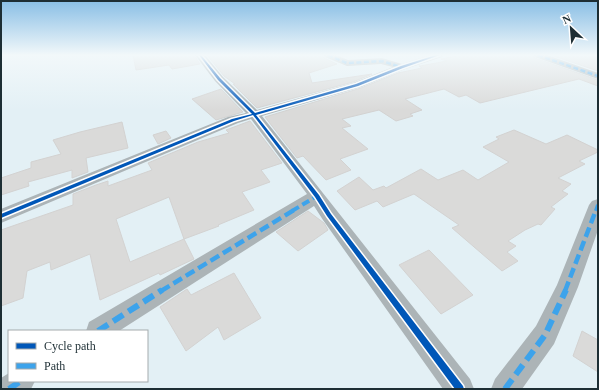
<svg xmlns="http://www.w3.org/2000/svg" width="599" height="390" font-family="'Times New Roman',serif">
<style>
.building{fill:#dadad9;stroke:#d3d2d1;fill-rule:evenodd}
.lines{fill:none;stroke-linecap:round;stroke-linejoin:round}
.minor{fill:#acb4b7;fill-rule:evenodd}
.quiet-far3{stroke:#3da3eb;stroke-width:2.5;stroke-dasharray:5 2.5;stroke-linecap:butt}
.quiet-far2{stroke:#3da3eb;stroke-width:4;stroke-dasharray:8 4;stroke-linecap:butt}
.quiet-far1{stroke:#3da3eb;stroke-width:4.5;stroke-dasharray:10 4.5;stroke-linecap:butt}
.quiet{stroke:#3da3eb;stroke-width:6;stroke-dasharray:12 6;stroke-linecap:butt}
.cycleway-casing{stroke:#fff;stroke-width:3}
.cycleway{fill:#0057b8;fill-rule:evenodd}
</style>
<rect width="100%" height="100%" fill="#e3f0f5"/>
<g class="building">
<polygon points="133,55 194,55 200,64 172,69 169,65 136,70"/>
<polygon points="207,55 322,55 324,58 337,64 309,73 312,83 372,74 353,82 257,108 233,84 235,84 224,76"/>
<polygon points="461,55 532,55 535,58 598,80 598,86 579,79 480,103 466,95 459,97 444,89 405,99 422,110 410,114 413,116 396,121 379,110 342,119 351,126 342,128 368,149 340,159 351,170 326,180 303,156 297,158 265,117 361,88 398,73 422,68 419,66 420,66 447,61 441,59"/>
<polygon points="551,55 589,55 598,58 598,71"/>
<polygon points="221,89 243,112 216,120 192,99"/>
<path d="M250 121 282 163 261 170 270 182 242 192 254 210 218 225 219 226 184 239 194 259 160 275 159 273 100 300 90 254 51 270 50 262 27 271 23 298 1 306V230L73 205V194L96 185 108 181V186L152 170 148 163 198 142 229 133 226 130ZM169 197 184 239 130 262 116 219Z"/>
<polygon points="122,122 128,148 86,158 88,172 72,178 72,170 28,182 29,186 1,195 1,178 31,168 31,162 61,154 53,140 80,132"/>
<polygon points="514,130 546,144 567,135 598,150 598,152 579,161 585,164 558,178 571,184 562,191 568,194 551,207 555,209 541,225 538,224 525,230 508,241 516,246 507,252 518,261 502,271 452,228 459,225 414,194 383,207 377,201 355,210 337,191 359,177 373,190 384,186 386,188 421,169 438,180 463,170 478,180 509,162 483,147 499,139 496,137"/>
<polygon points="166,131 171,138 158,144 153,135"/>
<polygon points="308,211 324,223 328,230 298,251 276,232"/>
<polygon points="429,250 473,295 441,314 399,265"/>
<polygon points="234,273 261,318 224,340 218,327 186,351 160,307 187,289 191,295"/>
<polygon points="582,331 598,340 598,372 573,356"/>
</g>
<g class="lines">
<g class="minor">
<polygon points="195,55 205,55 223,77 257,110 353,83 393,67 381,64 347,66 325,57 323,55 336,55 348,60 382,58 402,64 430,55 444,55 442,57 405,69 361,87 262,116 470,379 474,389 443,389 323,220 314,206 119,331 86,331 89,322 307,194 251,119 238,123 1,223 1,209 228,117 246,113 215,81"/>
<polygon points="533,55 547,55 598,73 598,79 535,57"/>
<polygon points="598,199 598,230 578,287 554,344 522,389 491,389 495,379 536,326 557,285 589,205 592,201"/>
<polygon points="9,373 9,381 35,381 31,389 1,389 1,378"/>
</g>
<g class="quiet-far3">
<polyline points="328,55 347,63 382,61 401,67"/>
<polyline points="538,55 598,76"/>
</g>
<g class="quiet-far2">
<polyline points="292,211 317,196"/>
<polyline points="596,211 598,205"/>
</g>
<g class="quiet-far1">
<polyline points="161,291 294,210"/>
<polyline points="565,291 596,210"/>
</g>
<g class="quiet">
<polyline points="98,331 162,290"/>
<polyline points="9,389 21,381"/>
<polyline points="505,389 545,335 566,290"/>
</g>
<defs>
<polygon id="cycleway" points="199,55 201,55 220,78 255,113 356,84 401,66 436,55 440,55 403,68 358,86 256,115 319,195 331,214 463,386 464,389 455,389 327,216 315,197 253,115 234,121 1,218 1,214 232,119 252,114 218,80"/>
</defs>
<use href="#cycleway" class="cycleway-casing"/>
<use href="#cycleway" class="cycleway"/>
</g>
<linearGradient id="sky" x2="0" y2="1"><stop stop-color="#88bee5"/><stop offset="0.5" stop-color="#f2f8fa"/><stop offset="1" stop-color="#f2f8fa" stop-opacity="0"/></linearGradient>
<rect width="599" height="110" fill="url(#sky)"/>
<rect width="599" height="390" fill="none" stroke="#1d2e34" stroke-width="4"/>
<rect x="8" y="330" width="140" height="52" fill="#ffffff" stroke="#a5abae"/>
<rect x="16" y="343" width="20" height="6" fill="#0057b8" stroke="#a5abae"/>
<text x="44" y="350" font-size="12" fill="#1d2e34">Cycle path</text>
<rect x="16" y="363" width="20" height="6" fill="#3da3eb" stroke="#a5abae"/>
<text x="44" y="370" font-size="12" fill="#1d2e34">Path</text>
<g transform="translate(571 28) rotate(334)" stroke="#ffffff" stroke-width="3" paint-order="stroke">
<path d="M0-3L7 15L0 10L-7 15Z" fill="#1d2e34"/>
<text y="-6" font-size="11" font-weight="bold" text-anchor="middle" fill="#1d2e34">N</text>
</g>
</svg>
